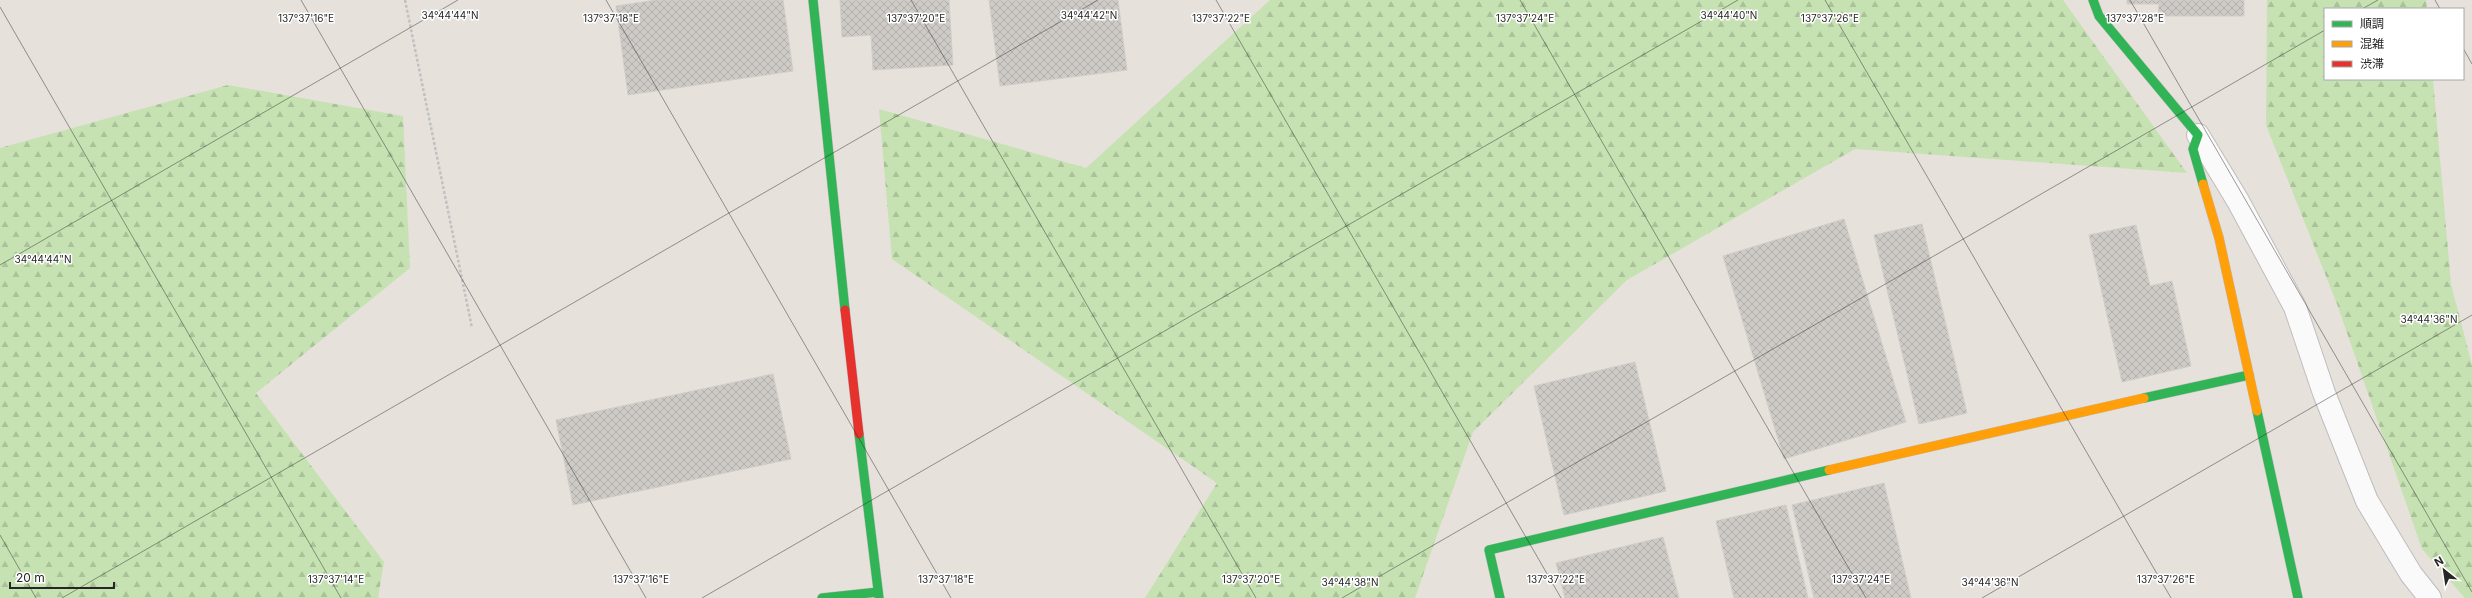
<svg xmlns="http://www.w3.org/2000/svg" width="2472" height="598" font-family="Inter,'Noto Sans JP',sans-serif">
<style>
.forest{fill:url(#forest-firs)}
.building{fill:url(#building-cross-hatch);stroke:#d1cdc8}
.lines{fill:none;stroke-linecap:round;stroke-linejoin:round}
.street-casing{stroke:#bfbdbd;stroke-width:24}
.fast-casing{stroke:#bfbdbd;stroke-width:10}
.slow-casing{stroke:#bfbdbd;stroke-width:10}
.jam-casing{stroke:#bfbdbd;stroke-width:10}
.path{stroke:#c2c1c1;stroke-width:2.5;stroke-dasharray:3 2;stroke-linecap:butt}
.street{stroke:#fbfafa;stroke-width:22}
.fast{stroke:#30b455;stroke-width:9}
.slow{stroke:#ff9f0a;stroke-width:9}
.jam{stroke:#e5322d;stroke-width:9}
.ticks{fill:none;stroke:#262626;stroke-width:1;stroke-opacity:0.45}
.ticks-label{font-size:10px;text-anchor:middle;fill:#262626;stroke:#fff;stroke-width:3;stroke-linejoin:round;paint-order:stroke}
</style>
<defs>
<pattern id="forest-firs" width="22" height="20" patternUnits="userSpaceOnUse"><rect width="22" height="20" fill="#c6e2b2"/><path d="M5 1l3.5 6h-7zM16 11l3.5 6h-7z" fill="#aac299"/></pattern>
<pattern id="building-cross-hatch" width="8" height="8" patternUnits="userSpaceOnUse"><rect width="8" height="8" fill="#cecbc7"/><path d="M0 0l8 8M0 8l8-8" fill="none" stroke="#b1aeab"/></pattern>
</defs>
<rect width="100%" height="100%" fill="#e6e1db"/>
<g class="forest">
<polygon points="1270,0 2063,0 2187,173 1855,149 1627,280 1473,432 1415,598 1145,598 1217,483 892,259 879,109 1086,168"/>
<polygon points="2267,0 2426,0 2427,9 2325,9 2325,79 2433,79 2451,284 2472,365 2472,598 2465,598 2422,549 2337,304 2266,125"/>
<polygon points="228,85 403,116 410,268 256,393 384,562 378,598 0,598 0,148"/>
</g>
<g class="building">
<polygon points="656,0 783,0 793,71 628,95 616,6"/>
<polygon points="840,0 949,0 953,65 873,70 871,35 842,37"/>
<polygon points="989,0 1118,0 1127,70 1000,86"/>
<polygon points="2127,0 2244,0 2244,16 2158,16 2159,4 2127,4"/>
<polygon points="1844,219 1906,422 1784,459 1723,256"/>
<polygon points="1922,224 1967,413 1919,424 1874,235"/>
<polygon points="2136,225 2150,286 2172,281 2191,366 2122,382 2089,235"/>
<polygon points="1635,362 1666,491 1564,515 1534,386"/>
<polygon points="773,374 791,459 573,505 556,420"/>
<polygon points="1884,483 1911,598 1814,598 1792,505"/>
<polygon points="1786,505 1808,598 1734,598 1716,521"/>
<polygon points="1663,537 1679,598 1565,598 1556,563"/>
</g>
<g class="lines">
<defs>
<polyline id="street" points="2198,135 2238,201 2295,307 2324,393 2367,501 2411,574 2430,598"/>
<g id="fast">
<polyline points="813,0 845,310"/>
<polyline points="2093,0 2099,16 2198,135 2193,149 2203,184"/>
<polyline points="2144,398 2249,375"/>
<polyline points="2257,411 2298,598"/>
<polyline points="859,434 879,598"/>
<polyline points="822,598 878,592"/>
<polyline points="1500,598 1489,550 1829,470"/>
</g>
<g id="slow">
<polyline points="2203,184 2219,238 2257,411"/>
<polyline points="1829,470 2144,398"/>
</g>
<polyline id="jam" points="845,310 859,434"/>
</defs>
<use href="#street" class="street-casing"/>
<use href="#fast" class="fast-casing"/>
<use href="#slow" class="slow-casing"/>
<use href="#jam" class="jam-casing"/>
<polyline class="path" points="405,0 472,328"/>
<use href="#street" class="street"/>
<use href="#fast" class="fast"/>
<use href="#slow" class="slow"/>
<use href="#jam" class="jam"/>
</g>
<path class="ticks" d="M301 0 646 598M606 0 951 598M911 0 1256 598M1216 0 1561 598M1520 0 1866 598M1825 0 2171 598M2130 0 2472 592M2435 0 2440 9M0 7 341 598M2362 9 2378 0M2463 48 2472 64M0 265 458 0M0 535 36 598M62 598 1098 0M702 598 1738 0M1342 598 2325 30M1982 598 2472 315"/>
<g class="ticks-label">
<text x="450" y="19">34°44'44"N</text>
<text x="1089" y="19">34°44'42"N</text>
<text x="1729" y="19">34°44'40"N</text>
<text x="306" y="22">137°37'16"E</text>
<text x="611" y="22">137°37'18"E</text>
<text x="916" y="22">137°37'20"E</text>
<text x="1221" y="22">137°37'22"E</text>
<text x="1525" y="22">137°37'24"E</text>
<text x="1830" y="22">137°37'26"E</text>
<text x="2135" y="22">137°37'28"E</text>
<text x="43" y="263">34°44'44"N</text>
<text x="2429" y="323">34°44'36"N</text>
<text x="336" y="583">137°37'14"E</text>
<text x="641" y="583">137°37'16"E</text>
<text x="946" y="583">137°37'18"E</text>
<text x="1251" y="583">137°37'20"E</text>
<text x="1556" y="583">137°37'22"E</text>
<text x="1861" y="583">137°37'24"E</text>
<text x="2166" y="583">137°37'26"E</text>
<text x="1350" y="586">34°44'38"N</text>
<text x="1990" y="586">34°44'36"N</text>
</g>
<rect x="2324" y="8" width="140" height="72" fill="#ffffff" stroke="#a8a8a8"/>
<rect x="2332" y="21" width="20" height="6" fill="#30b455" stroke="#a8a8a8"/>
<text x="2360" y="28" font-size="12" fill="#262626">順調</text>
<rect x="2332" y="41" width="20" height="6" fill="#ff9f0a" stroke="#a8a8a8"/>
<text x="2360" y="48" font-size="12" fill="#262626">混雑</text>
<rect x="2332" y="61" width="20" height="6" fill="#e5322d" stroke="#a8a8a8"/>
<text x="2360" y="68" font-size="12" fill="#262626">渋滞</text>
<g transform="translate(2444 570) rotate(330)" stroke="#ffffff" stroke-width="3" paint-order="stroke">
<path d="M0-3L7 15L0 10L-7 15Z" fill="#262626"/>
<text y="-6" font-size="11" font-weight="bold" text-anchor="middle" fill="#262626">N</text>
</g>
<path d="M10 582v6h104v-6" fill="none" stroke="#262626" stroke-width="2"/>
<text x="16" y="582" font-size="12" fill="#262626" stroke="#ffffff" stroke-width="3" paint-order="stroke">20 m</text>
</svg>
